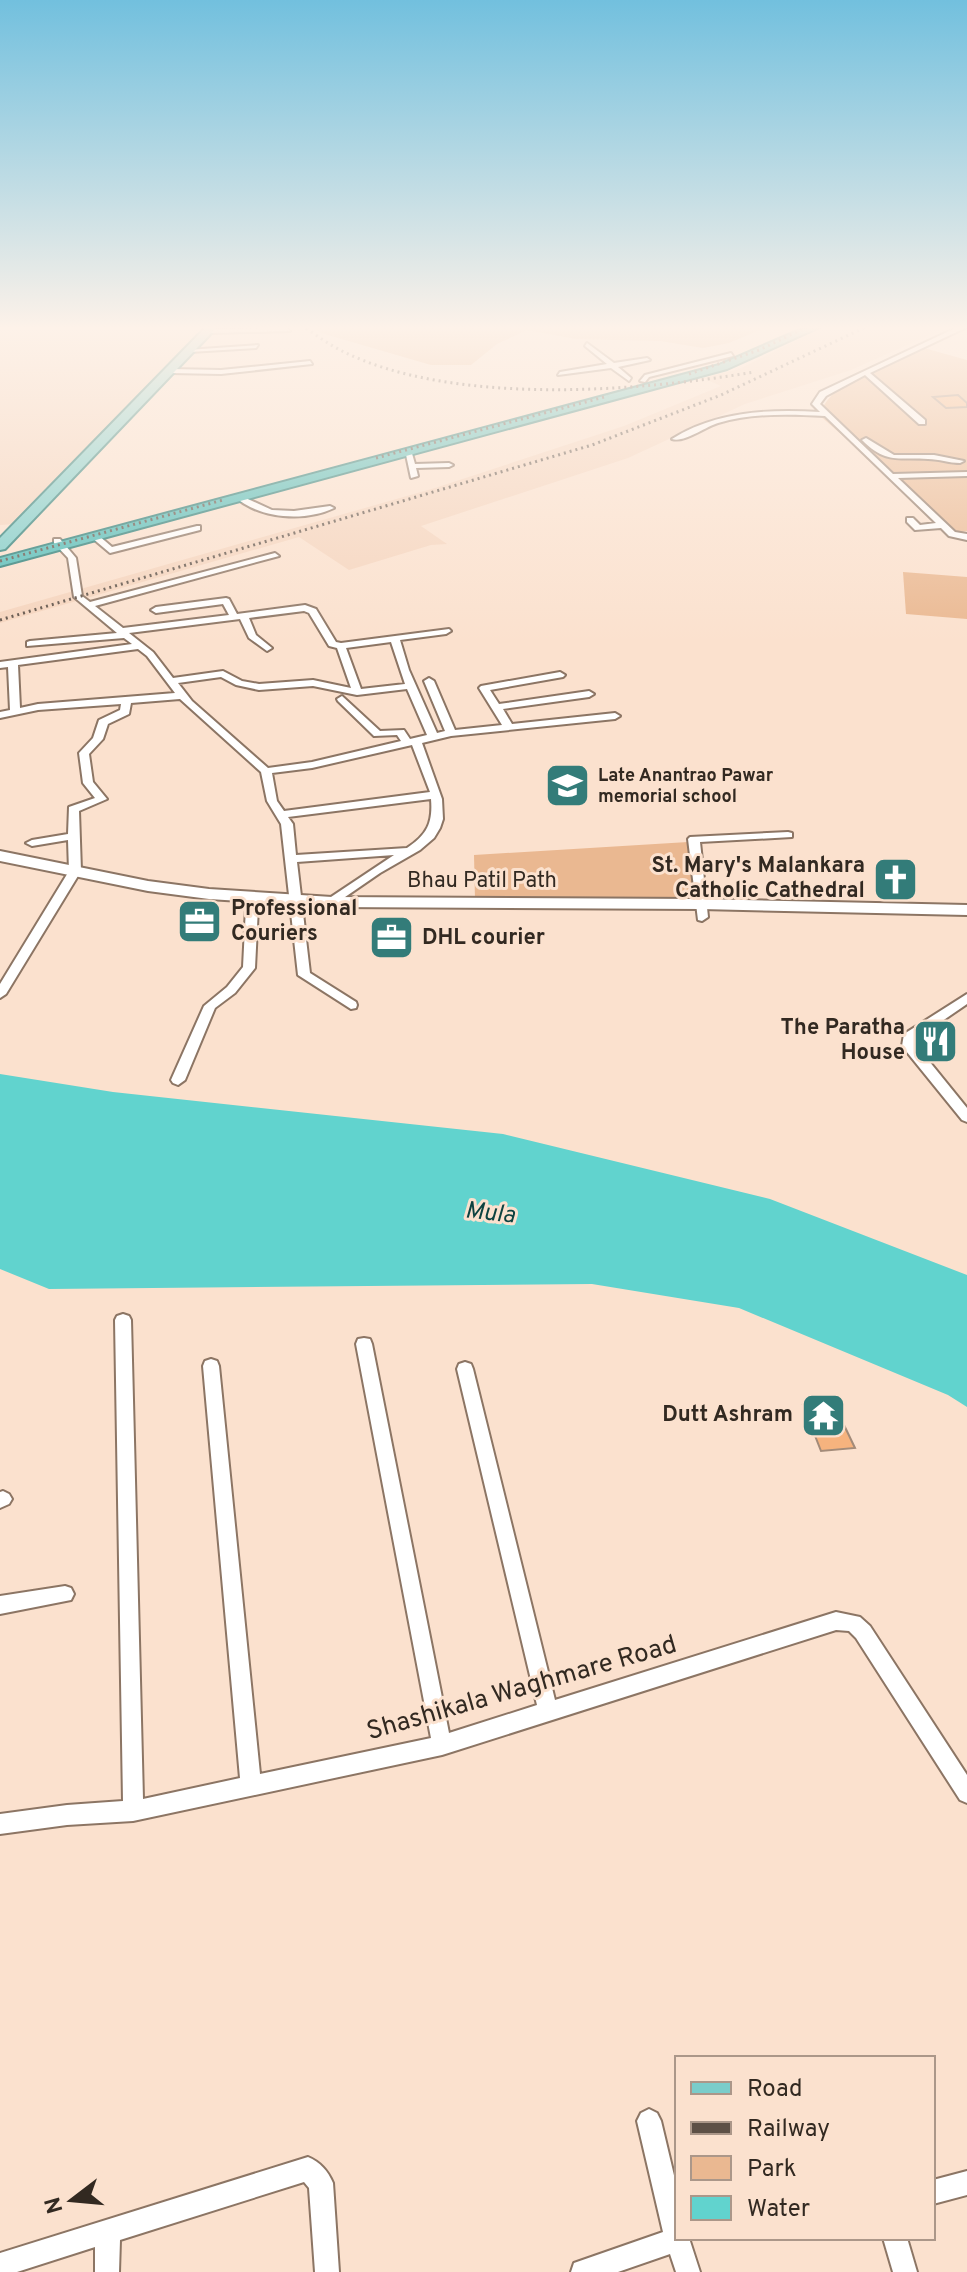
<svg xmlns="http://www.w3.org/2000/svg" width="967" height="2272" font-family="Overpass,sans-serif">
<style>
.built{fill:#f5d4bd}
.green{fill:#eab891}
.water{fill:#61d3ce}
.building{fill:#f6b37e;stroke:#a38b79;stroke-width:2}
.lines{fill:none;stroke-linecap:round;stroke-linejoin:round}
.minor-casing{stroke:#8c7564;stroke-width:4}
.secondary-casing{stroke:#8c7564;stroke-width:4}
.primary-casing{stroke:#287e78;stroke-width:4}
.trunk-casing{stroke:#287e78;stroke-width:4}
.minor{fill:#fff;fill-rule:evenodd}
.secondary{fill:#fff;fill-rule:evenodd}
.primary{fill:#7acdca;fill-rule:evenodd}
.trunk{fill:#4ebcb8;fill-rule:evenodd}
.rail{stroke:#5d5046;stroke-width:3;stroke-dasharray:2 4;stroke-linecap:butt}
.labels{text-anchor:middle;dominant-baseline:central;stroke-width:6;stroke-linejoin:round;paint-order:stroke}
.far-poi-label{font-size:18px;font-weight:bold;fill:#322921;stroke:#fbe1ce;text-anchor:start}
.poi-label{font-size:22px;font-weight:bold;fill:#322921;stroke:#fbe1ce;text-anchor:end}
.street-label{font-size:22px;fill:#322921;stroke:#fbe1ce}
.water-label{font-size:24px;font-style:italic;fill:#0d4240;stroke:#fbe1ce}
.near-street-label{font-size:26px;fill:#322921;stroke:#fbe1ce}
</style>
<rect width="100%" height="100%" fill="#fbe1ce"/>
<g class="built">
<polygon points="0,325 207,325 16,524 0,525"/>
<polygon points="828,325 952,325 851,370 745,404 628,458 421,526 447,544 431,545 349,570 299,537 0,623 0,612 435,488 624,426 721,386 703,378 739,369"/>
</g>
<g class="green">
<polygon points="312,325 771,325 729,343 703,348 660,341 576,339 527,330 497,344 471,365 431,365 321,333"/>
<path d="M924 348 967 360V531L955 533 819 415C835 376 888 363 924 348Z"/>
<polygon points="903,572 967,577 967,619 906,614"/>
<polygon points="688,842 694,899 475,899 474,855"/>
</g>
<polygon class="water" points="0,1074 113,1092 503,1134 770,1199 967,1275 967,1407 948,1395 739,1308 592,1284 49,1289 0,1269"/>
<g class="building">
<polygon points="958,395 967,403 967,407 946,408 933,397"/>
<polygon points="878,865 908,866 915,893 884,892"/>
<polygon points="832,1400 855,1448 821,1451 803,1405"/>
</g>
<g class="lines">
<defs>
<g id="minor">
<path d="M962 325H967V327L870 373 925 420V424H919L865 375 826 396 820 404 893 474 967 472V476L898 478 955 532 967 534V540L949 536 941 528 915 530 907 522V518H913L920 525 936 523 825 416C789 414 752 413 718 423 705 427 684 443 672 439 716 411 769 409 820 412L812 404 820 392Z"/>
<polygon points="288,328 290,331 208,333 205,331 208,329"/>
<polygon points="587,343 614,363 647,358 650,360 618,367 631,378 629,381 611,368 558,375 560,372 607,364 585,346"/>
<polygon points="258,345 256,348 190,352 187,350"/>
<polygon points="731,353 733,356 649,377 645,382 640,381 645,375"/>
<polygon points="310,361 312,364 221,374 170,373 167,371 170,369 221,370"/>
<path d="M866 438 894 455H934L964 461 960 463C949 463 939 459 928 459 897 457 886 464 862 440Z"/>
<polygon points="405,450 411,450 415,464 449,463 453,465 449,467 416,468 418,476 411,478"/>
<path d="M239 495 272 510 294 511 330 506 334 508C305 522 260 519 235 497Z"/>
<polygon points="197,526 200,526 200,530 110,553 91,537 98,535 112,547"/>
<path d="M54 539H60L76 558 82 596 90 602 275 553 279 556 95 606 123 628 229 615 223 604 156 613 151 610 156 607 226 598 229 599 237 614 305 605 316 609 336 642 341 643 449 629 451 631 446 634 400 640 409 670 437 733 445 731 424 681 429 678 434 681 455 730 502 725 479 688 481 686 560 672 565 675 563 677 490 690 499 704 589 691 594 694 589 697 503 709 512 724 615 713 620 716 615 719 451 736 422 743 442 799 443 819 440 828 434 838 420 850 380 873 332 906 328 905V899L394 855 297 862 310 973 356 1002 357 1005 356 1008 351 1009 298 975 281 824 267 801 261 772 180 699 131 703 129 714 108 724 103 739 89 754 93 782 107 799 79 811 81 871 6 994 0 998V984L69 871 68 840 32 846 26 843 32 840 68 834 69 807 95 798 83 783 79 753 93 738 99 720 120 710 121 704 38 710 0 718V712L10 710 8 667 0 668V662L132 644 124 638 27 646V642L30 641 117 633 74 597 68 558 54 543ZM304 611 309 613 329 646 337 648 351 688 313 680 259 684 242 681 223 671 173 678 153 652 129 633 240 619 249 638 267 651 272 648 256 635 249 618ZM391 642 405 684 361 689 346 648ZM138 649 147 656 175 693 38 704 20 708 18 665ZM221 677 236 685 259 690 313 686 357 695 407 689 427 735 410 739 404 730 380 731 342 696 337 699 338 701 374 736 397 735 401 741 312 762 268 768 192 701 178 683ZM412 745 430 792 284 811 277 801 272 773 312 768ZM431 799C433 823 427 835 407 848L296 855 293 824 288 817Z"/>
<polygon points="788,832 792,833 792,837 700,842 708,917 702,921 698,920 688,839 690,837"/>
<polygon points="252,903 258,907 255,968 235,993 215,1008 185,1080 178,1085 173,1083 171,1080 204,1006 227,987 243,967 246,907"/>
<polygon points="967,994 967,1004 916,1039 916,1045 967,1108 967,1122 962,1120 902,1046 904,1034"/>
<polygon points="123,1314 129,1316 131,1320 143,1799 240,1778 203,1366 205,1361 211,1359 217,1361 219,1366 260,1774 431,1738 356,1344 358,1339 364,1338 370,1339 372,1344 449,1733 537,1705 457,1369 459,1364 465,1362 471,1364 473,1369 555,1700 836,1612 860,1617 870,1626 967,1775 967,1803 960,1800 856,1638 849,1631 836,1630 442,1755 133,1821 67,1825 0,1834 0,1814 67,1805 123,1801 115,1320 117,1316"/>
<polygon points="3,1491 9,1494 12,1499 9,1504 0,1508 0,1492"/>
<polygon points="65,1586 71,1588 74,1594 71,1600 0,1614 0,1596"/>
<polygon points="649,2109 657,2113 661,2121 677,2188 677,2238 689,2238 700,2272 676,2272 670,2254 618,2272 571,2272 574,2263 663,2232 637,2121 641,2113"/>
<path d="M308 2157C320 2162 328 2171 333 2183L339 2272H315L309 2188 304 2182 120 2240 119 2272H95V2247L17 2272H0V2253Z"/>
<polygon points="967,2171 967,2195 933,2204 933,2180"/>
<polygon points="883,2238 907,2238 917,2272 893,2272"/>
</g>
<polygon id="secondary" points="0,851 148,881 209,889 332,897 701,899 967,905 967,915 701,909 332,907 209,899 148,891 0,861"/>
<polygon id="primary" points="208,325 219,325 5,549 0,550 0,538"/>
<polygon id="trunk" points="811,325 824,325 727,369 0,566 0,558 719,365"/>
</defs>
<use href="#minor" class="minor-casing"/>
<use href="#secondary" class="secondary-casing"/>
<use href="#primary" class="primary-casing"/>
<use href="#trunk" class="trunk-casing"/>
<use href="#minor" class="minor"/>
<use href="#secondary" class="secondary"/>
<use href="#primary" class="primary"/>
<use href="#trunk" class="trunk"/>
<g class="rail">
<path d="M301 325C315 334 328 344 342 351 452 406 636 392 754 372"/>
<polyline points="689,374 759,350 811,325"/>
<polyline points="376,458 608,396"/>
<polyline points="0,561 223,500"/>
<polyline points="0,620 592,445 721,395 870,325"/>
</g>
</g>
<linearGradient id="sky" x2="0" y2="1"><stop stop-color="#72c0de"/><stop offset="0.51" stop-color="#fdf2e9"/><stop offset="1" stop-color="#fdf2e9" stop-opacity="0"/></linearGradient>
<rect width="967" height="643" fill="url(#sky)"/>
<defs>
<symbol id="school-square" viewBox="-11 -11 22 22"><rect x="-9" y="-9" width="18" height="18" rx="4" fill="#337c79" stroke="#fbe1ce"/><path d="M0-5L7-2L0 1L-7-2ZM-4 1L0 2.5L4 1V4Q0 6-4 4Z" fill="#fff"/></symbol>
<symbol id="church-square" viewBox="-11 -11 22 22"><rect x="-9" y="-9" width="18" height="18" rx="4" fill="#337c79" stroke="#fbe1ce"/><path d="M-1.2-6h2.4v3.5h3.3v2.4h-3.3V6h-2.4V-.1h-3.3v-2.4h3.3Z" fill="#fff"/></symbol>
<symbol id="office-square" viewBox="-11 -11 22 22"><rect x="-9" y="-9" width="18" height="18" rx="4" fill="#337c79" stroke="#fbe1ce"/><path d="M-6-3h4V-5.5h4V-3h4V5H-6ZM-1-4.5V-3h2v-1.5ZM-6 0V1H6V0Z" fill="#fff"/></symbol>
<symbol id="restaurant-square" viewBox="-11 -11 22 22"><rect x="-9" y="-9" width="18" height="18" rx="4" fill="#337c79" stroke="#fbe1ce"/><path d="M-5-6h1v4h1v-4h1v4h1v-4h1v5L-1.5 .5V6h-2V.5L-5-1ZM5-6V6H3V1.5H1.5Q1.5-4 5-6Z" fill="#fff"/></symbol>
<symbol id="temple-square" viewBox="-11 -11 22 22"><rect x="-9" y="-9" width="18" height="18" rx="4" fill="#337c79" stroke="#fbe1ce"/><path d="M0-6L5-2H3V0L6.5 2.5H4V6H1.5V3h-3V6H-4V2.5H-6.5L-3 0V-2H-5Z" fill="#fff"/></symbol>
</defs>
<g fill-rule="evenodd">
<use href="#school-square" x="542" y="760" width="51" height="51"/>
<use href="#church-square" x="870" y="854" width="51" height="51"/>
<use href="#office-square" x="174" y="896" width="51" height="51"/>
<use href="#office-square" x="366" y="912" width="51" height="51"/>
<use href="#restaurant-square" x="910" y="1016" width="51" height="51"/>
<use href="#temple-square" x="798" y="1390" width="51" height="51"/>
</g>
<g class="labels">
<g class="far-poi-label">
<text x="598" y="776">Late Anantrao Pawar<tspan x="598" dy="21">memorial school</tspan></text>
</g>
<g class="poi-label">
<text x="865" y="866">St. Mary's Malankara<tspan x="865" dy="25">Catholic Cathedral</tspan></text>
<text x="231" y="909" text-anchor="start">Professional<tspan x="231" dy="25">Couriers</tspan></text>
<text x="422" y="938" text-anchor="start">DHL courier</text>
<text x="905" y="1028">The Paratha<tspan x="905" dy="25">House</tspan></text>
<text x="793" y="1415">Dutt Ashram</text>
</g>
<g class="street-label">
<text x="482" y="881">Bhau Patil Path</text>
</g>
<g class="water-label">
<text transform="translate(490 1214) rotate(6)">Mula</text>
</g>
<g class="near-street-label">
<text transform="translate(522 1689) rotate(-16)">Shashikala Waghmare Road</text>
</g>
</g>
<rect x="675" y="2056" width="260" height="184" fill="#fbe1ce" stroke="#ab9789" stroke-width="2"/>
<rect x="691" y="2082" width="40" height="12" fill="#7acdca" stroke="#ab9789" stroke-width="2"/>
<text x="747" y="2096" font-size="24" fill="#322921">Road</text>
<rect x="691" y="2122" width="40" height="12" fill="#5d5046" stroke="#ab9789" stroke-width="2"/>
<text x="747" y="2136" font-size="24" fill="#322921">Railway</text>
<rect x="691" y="2156" width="40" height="24" fill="#eab891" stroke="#ab9789" stroke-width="2"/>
<text x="747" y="2176" font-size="24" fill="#322921">Park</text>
<rect x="691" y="2196" width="40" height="24" fill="#61d3ce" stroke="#ab9789" stroke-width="2"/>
<text x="747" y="2216" font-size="24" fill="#322921">Water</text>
<g transform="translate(72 2200) rotate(254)" stroke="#fbe1ce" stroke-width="6" paint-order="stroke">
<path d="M0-6L14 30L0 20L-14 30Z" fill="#322921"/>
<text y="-12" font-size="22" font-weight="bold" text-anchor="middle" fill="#322921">N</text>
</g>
</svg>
